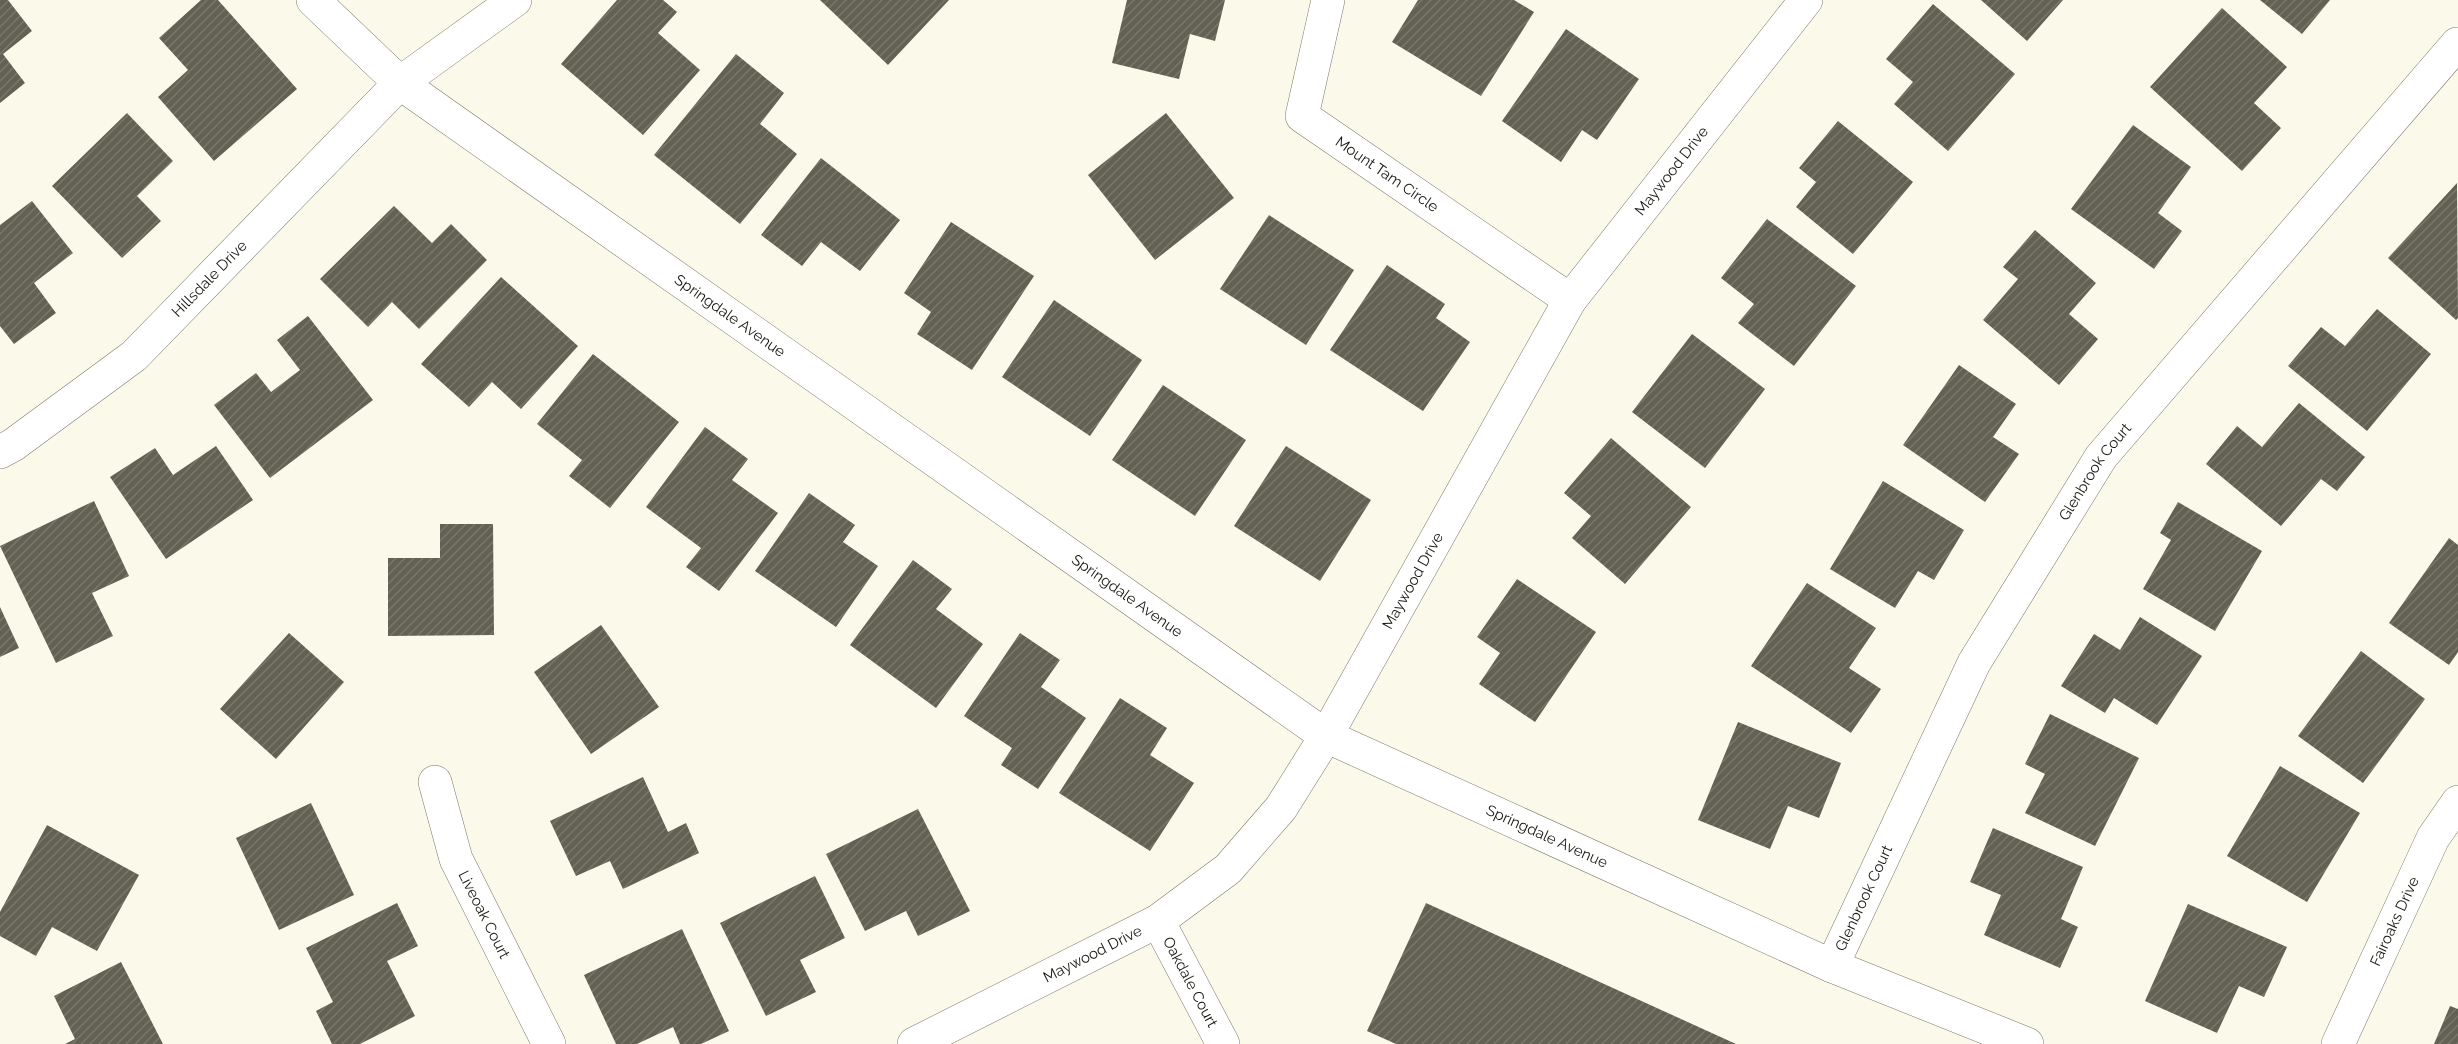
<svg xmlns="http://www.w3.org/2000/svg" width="2458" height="1044" font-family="Raleway,sans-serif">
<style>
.building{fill:url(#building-hatch)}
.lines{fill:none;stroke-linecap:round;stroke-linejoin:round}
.minor-casing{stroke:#7b7b6c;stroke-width:34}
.minor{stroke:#fff;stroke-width:33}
.labels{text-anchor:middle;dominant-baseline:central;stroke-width:6;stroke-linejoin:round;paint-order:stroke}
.street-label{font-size:15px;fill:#171711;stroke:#fbfaea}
</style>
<defs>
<pattern id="building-hatch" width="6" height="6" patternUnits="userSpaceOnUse" patternTransform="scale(1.5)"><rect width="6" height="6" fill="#626153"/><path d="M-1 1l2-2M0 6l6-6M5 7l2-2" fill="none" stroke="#78776c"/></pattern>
</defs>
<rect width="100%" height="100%" fill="#fbfaea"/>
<g class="building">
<polygon points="0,0 8,0 32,31 3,54 25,83 0,103"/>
<polygon points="201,0 218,0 297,89 214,161 158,97 188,70 159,38"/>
<polygon points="617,0 663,0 677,12 658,33 700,70 643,135 561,64"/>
<polygon points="820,0 949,0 888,65"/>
<polygon points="1127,0 1225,0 1215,41 1190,34 1179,79 1112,63"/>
<polygon points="1418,0 1514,0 1534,12 1481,96 1392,42"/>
<polygon points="1981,0 2063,0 2027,41"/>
<polygon points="2260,0 2330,0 2302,34"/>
<polygon points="1933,4 2015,74 1948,151 1894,104 1913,82 1886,59"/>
<polygon points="2222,8 2287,67 2254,103 2281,128 2242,171 2150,87"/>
<polygon points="1566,29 1639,79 1597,140 1582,130 1561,162 1502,121"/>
<polygon points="736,54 784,93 760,124 797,154 740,224 654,155"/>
<polygon points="127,113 173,161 137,196 161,221 122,258 52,186"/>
<polygon points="1166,113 1234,198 1155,260 1088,175"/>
<polygon points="1838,121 1913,182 1853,254 1796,207 1816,182 1799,168"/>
<polygon points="2133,125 2191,167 2158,213 2182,231 2154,269 2071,209"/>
<polygon points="821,158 900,220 860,271 821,242 802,266 761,235"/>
<polygon points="2457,183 2458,318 2456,320 2388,258"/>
<polygon points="32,201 73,253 34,283 56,313 14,344 0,326 0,225"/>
<polygon points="394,206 432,243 451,224 487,260 419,329 392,302 368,327 320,279"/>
<polygon points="1269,215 1354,270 1306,345 1220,289"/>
<polygon points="1767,219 1856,286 1794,366 1738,323 1754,304 1721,278"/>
<polygon points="951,222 1034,276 972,370 917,334 931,312 904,293"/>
<polygon points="2035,230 2096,283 2069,314 2098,339 2059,385 1983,320 2018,279 2003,267"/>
<polygon points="1387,265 1445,304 1436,318 1470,342 1423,411 1330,350"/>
<polygon points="501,277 578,346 521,409 492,382 469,407 421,364"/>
<polygon points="1054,300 1142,360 1090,436 1002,377"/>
<polygon points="2377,309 2431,354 2367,431 2288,366 2321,327 2345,346"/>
<polygon points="308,316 373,400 270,478 214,405 256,373 271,392 300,370 277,340"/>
<polygon points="1692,334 1765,389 1705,468 1632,412"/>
<polygon points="593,354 679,422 610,508 569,476 582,460 537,424"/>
<polygon points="1959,365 2016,404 1993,437 2019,454 1985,502 1903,445"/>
<polygon points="1163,385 1246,440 1195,516 1112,460"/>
<polygon points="2299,403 2365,457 2337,491 2321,479 2281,526 2206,464 2237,426 2262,447"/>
<polygon points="705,427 748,459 732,480 778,513 719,591 686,567 701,548 646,507"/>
<polygon points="1611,438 1691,507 1625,584 1572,538 1591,516 1564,493"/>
<polygon points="216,446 253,500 166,559 110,477 155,448 173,475"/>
<polygon points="1286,446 1371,500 1320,581 1234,526"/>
<polygon points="1883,481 1964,530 1934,580 1918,571 1895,608 1830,569"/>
<polygon points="809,493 855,525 843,542 878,566 836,627 755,571"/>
<polygon points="94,501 129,576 92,593 113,636 56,663 0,546"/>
<polygon points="2178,502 2262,551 2215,631 2143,589 2171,540 2160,533"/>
<polygon points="440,524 493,524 494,635 388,636 388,558 440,558"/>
<polygon points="2449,538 2458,545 2458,652 2449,665 2389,623"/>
<polygon points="913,560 952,589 936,609 983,644 936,708 850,645"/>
<polygon points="1517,579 1596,632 1535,722 1479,684 1500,653 1477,637"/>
<polygon points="1807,583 1876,628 1849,668 1881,689 1851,733 1751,666"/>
<polygon points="0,607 19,648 0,657"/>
<polygon points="2140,617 2202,656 2157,725 2114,698 2105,713 2061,686 2094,634 2120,650"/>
<polygon points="601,625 659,707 591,754 534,672"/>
<polygon points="289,633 344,682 276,759 220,709"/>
<polygon points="1020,633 1060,660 1041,687 1086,718 1038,789 1001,765 1012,748 964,716"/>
<polygon points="2361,651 2425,699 2363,783 2298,736"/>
<polygon points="1120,698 1167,728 1150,755 1194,783 1150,851 1059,793"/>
<polygon points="2050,714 2139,758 2095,846 2025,813 2045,774 2025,764"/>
<polygon points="1738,722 1841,763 1819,818 1788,806 1770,849 1698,820"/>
<polygon points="2280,766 2360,813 2307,902 2227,856"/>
<polygon points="643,777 668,832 686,823 699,853 623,889 610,861 576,876 550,821"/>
<polygon points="311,803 354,895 279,930 236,838"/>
<polygon points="918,809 970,911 918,936 906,911 865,931 826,854"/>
<polygon points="47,825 139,875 97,951 52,927 36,956 0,936 0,912"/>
<polygon points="1993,828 2083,867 2061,919 2078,927 2060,968 1984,935 2001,895 1970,882"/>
<polygon points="815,876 845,938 800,960 816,992 766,1016 720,923"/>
<polygon points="397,903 418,946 387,961 415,1016 360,1044 332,1044 316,1011 333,1002 306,948"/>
<polygon points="1426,903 1736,1044 1396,1044 1367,1031"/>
<polygon points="2188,904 2287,947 2264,997 2239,986 2217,1033 2145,1001"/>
<polygon points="682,929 729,1031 701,1044 680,1044 673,1027 637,1044 616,1044 584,975"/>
<polygon points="121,962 163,1044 65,1044 75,1039 54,996"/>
<polygon points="2450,1006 2458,1009 2458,1044 2434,1044"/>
</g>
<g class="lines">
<defs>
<g id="minor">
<path id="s1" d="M313 0 400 83 1326 736 1832 966 2027 1044"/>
<path id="s2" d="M1328 0 1302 116 1570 300"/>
<path id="s3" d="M0 452 13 445 134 356 400 83 515 0"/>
<path id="s4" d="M435 782 456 859 549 1044"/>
<path id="s5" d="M1158 921 1223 1044"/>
<path id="s6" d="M1832 966 1974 663 2101 457 2457 44"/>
<path id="s7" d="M914 1044 1158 921 1228 869 1281 808 1326 736 1570 300 1806 0"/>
<path id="s8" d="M2338 1044 2433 838 2458 802"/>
</g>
</defs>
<use href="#minor" class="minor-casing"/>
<use href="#minor" class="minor"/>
</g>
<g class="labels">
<g class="street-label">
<text stroke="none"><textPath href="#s7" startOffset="1190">Maywood Drive</textPath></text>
<text stroke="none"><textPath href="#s2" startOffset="222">Mount Tam Circle</textPath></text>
<text stroke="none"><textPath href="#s3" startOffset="273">Hillsdale Drive</textPath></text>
<text stroke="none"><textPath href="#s1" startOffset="524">Springdale Avenue</textPath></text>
<text stroke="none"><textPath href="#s6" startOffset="561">Glenbrook Court</textPath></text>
<text stroke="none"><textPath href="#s7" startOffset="704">Maywood Drive</textPath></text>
<text stroke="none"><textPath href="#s1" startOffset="1010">Springdale Avenue</textPath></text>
<text stroke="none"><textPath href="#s1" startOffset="1496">Springdale Avenue</textPath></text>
<text stroke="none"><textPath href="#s6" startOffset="75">Glenbrook Court</textPath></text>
<text stroke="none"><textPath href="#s4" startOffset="142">Liveoak Court</textPath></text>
<text stroke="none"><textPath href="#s8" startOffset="135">Fairoaks Drive</textPath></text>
<text stroke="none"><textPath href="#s7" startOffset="200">Maywood Drive</textPath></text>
<text stroke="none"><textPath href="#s5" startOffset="69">Oakdale Court</textPath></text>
</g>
</g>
</svg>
